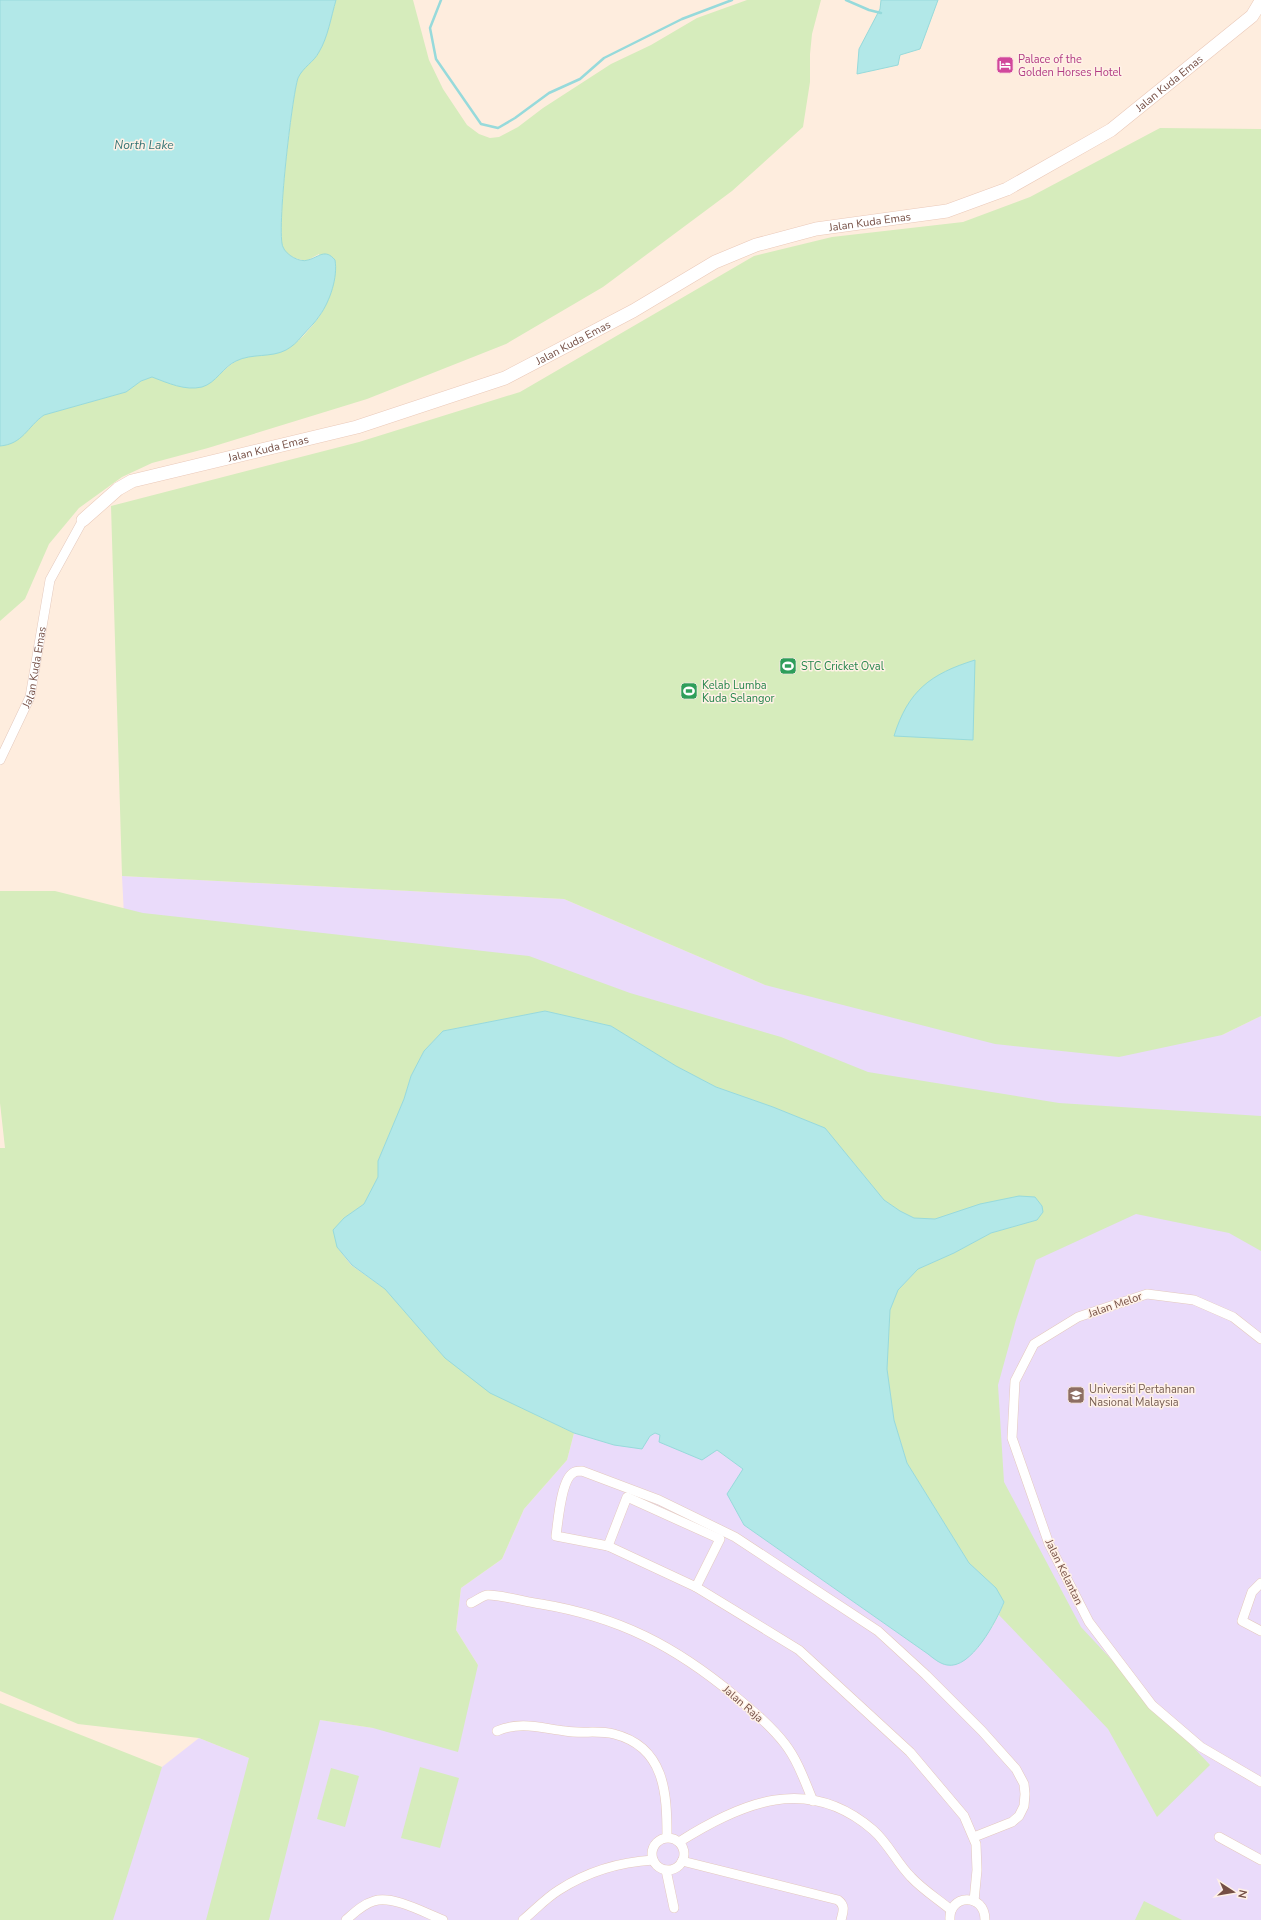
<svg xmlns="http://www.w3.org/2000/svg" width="1261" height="1920" font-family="'Nunito Sans',sans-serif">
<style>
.education{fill:#eadbfa}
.green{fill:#d6ecbc}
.water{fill:#b2e8e8;stroke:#97dadb}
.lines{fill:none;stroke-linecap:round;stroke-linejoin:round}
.stream{stroke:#97dadb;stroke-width:2.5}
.street-casing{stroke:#e4c9bd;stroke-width:10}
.secondary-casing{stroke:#eac9b9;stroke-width:14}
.street{stroke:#fff;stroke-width:9}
.secondary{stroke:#fff;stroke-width:13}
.labels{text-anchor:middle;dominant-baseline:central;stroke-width:3;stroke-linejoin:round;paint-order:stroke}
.hotel-label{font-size:11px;fill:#b23c85;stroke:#fff1e6;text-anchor:start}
.street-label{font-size:11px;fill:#754f45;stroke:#fff1e6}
.leisure-label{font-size:11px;fill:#27864d;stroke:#fff1e6;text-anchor:start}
.education-label{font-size:11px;fill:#785e54;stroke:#fff1e6;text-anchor:start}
.water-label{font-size:12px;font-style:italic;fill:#357475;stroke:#fff1e6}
</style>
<rect width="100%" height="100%" fill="#feedde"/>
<polygon class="education" points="122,876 564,899 765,985 1222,1035 1261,1016 1261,1920 103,1920 162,1767 199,1738 249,1758 320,1720 373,1728 478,1665 456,1630 461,1588 502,1559 524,1509 567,1460 574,1433 614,1445 650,1436 654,1433 716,1450 744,1469 744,1525 928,1654 946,1665 975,1651 993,1626 999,1615 937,1512 140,1234"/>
<g class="green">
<path d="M336 0H413L429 60 443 89 467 125 479 134 490 138 499 137 518 127 543 108 611 64 651 45 697 18 747 0H821L812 34 810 54V82L803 127 732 191 603 287 506 344 367 399 208 448 152 463 122 477 79 508 49 544 25 599 0 621V446C22 443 28 427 44 415L126 392 141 381 152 377C178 386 196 396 219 375 226 369 232 362 241 359 254 354 269 355 283 351 294 348 315 324 321 314 326 305 329 295 333 285L319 254 306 261C297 259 288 257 283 248 276 235 292 97 298 78 302 67 313 62 319 52 328 37 331 17 336 0Z"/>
<polygon points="1160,128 1261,129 1261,1016 1222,1035 1119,1057 995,1044 765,985 564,899 122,876 111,506 359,442 520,392 754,256 832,237 963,222 1030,197"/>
<polygon points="0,891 55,891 143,913 529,956 630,993 781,1037 868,1072 1059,1103 1261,1116 1261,1251 1229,1233 1136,1214 1036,1260 1016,1320 998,1385 1004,1482 1081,1627 1210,1765 1157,1817 1108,1729 999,1615 1004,1602 996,1588 969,1563 907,1463 894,1420 887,1369 890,1310 898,1290 918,1269 954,1253 991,1233 1037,1220 980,1204 935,1219 914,1218 900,1211 884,1200 825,1128 773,1107 716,1087 676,1066 611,1026 545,1011 443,1031 424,1051 411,1076 404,1099 378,1161 378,1177 364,1204 344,1218 337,1247 351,1265 385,1289 445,1358 538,1416 574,1433 567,1460 524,1509 502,1559 461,1588 456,1630 478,1665 458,1752 373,1728 320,1720 269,1920 206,1920 249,1758 199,1738 78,1724 0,1691 0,1148 5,1148 0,1103"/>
<polygon points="0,1703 162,1767 113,1920 0,1920"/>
<polygon points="420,1767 459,1778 440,1848 401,1838"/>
<polygon points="331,1768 359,1776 345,1827 317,1819"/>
<polygon points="1144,1901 1182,1920 1135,1920"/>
</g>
<g class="water">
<path d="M0 0H336C331 17 328 37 319 52 314 62 303 67 298 78 292 96 276 233 283 247 286 255 300 263 308 260 319 257 325 248 335 260 338 277 330 301 320 315 315 323 308 329 302 336 297 342 293 346 286 350 271 358 252 353 236 361 223 367 216 383 202 387 185 391 168 383 152 377L141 381 126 392 44 415C27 427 23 444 0 446Z"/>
<polygon points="881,0 938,0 920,49 900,55 898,65 857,74 859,49 880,9"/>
<path d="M975 660 973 740 894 736C908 691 930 674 975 660Z"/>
<path d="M545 1011 611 1026 676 1066 716 1087 773 1107 825 1128 884 1200 900 1211 914 1218 935 1219 980 1204 1019 1196 1035 1197 1042 1206 1043 1212 1037 1220 991 1233 954 1253 918 1269 898 1290 890 1310 887 1369 894 1420 907 1463 969 1563 996 1588 1004 1602C997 1620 971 1670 947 1665 940 1664 933 1658 928 1654L744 1525 727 1494 743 1469 717 1450 702 1460 659 1442 660 1435 655 1433 650 1436 642 1449 614 1445 574 1433 490 1393 445 1358 385 1289 352 1265 337 1247 333 1230 344 1218 364 1204 378 1177V1161L404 1099 411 1076 424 1051 443 1031Z"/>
</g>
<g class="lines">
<g class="stream">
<polyline points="441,0 430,28 436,59 481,124 498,128 515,118 549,93 580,79 604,58 682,19 732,0"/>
<polyline points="846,0 869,10 881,13"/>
</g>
<defs>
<g id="street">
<path id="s1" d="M0 760 30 697 50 580 83 520"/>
<polyline points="1261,1339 1233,1317 1194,1300 1147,1294 1078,1317 1034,1344 1015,1381 1012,1438 1049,1544 1089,1622 1152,1705 1201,1747 1261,1782"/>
<polyline points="608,1546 627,1497 720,1539 696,1587"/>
<polyline points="1261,1583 1252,1592 1242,1621 1261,1631"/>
<path d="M471 1603C476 1601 483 1595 488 1595 502 1595 526 1602 541 1604 619 1617 675 1646 735 1696 753 1711 771 1726 785 1744 798 1761 805 1782 813 1801"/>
<path d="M497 1731C520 1721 541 1728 565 1731 581 1734 599 1730 614 1734 665 1747 667 1793 667 1837"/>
<polyline points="1219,1837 1261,1860"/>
<circle cx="668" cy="1854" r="16"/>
<path d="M679 1842C742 1802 808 1774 873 1830 888 1843 897 1863 911 1877 923 1890 938 1899 951 1910"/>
<path d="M682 1861 838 1900C846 1906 843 1912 841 1920"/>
<polyline points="666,1870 674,1908"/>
<path d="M974 1901 977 1870 976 1844 964 1816 910 1752 799 1650 696 1587 608 1546 556 1536C558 1522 561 1480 573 1473 575 1471 580 1471 582 1471L659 1500 735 1537 878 1631 926 1675 982 1731 1016 1769 1024 1784 1025 1794 1024 1806 1019 1816 1012 1822 974 1837"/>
<path d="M346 1920C354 1913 363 1904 374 1901 393 1895 425 1913 443 1920"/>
<path d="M523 1920C535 1910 546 1898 559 1890 587 1872 620 1862 653 1860"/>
<path d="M950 1920C948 1894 985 1892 985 1920"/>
</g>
<g id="secondary">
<path id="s2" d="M83 520 118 489 132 481 357 427 505 378 633 311 715 262 756 245 816 229 947 211 1007 189 1111 130 1252 16 1261 1"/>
</g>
</defs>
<use href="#street" class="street-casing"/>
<use href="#secondary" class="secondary-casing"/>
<use href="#street" class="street"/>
<use href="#secondary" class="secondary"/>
</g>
<defs>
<symbol id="hotel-square" viewBox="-11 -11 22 22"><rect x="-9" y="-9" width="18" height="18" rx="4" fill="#d1479c" stroke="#fff1e6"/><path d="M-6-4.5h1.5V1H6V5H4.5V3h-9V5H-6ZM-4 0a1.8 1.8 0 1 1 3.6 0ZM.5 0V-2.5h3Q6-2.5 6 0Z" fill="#fff"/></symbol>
<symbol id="stadium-square" viewBox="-11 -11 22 22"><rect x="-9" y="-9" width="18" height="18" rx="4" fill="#2e9e5b" stroke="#fff1e6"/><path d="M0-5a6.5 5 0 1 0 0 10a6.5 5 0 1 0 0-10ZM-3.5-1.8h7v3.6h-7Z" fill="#fff"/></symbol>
<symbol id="university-square" viewBox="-11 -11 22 22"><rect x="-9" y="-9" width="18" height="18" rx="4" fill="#8d6e63" stroke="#fff1e6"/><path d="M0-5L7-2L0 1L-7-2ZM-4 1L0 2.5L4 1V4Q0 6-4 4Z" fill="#fff"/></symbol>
</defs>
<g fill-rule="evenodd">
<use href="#hotel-square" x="995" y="55" width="20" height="20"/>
<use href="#stadium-square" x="778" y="656" width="20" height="20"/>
<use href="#stadium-square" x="679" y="681" width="20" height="20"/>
<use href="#university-square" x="1066" y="1385" width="20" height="20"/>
</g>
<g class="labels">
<g class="hotel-label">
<text x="1018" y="59">Palace of the<tspan x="1018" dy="13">Golden Horses Hotel</tspan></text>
</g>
<g class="street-label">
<text stroke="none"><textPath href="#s2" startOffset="1187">Jalan Kuda Emas</textPath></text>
<text stroke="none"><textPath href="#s2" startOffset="851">Jalan Kuda Emas</textPath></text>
<text stroke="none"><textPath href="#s2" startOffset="527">Jalan Kuda Emas</textPath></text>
<text stroke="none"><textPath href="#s2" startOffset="203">Jalan Kuda Emas</textPath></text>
<text stroke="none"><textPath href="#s1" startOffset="100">Jalan Kuda Emas</textPath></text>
<text transform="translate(1115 1305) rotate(-19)">Jalan Melor</text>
<text transform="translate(1064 1572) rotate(64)">Jalan Kelantan</text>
<text transform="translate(743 1704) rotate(41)">Jalan Raja</text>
</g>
<g class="leisure-label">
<text x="801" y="666">STC Cricket Oval</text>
<text x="702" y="685">Kelab Lumba<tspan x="702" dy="13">Kuda Selangor</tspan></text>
</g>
<g class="education-label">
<text x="1089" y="1389">Universiti Pertahanan<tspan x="1089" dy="13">Nasional Malaysia</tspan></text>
</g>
<g class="water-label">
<text x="144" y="145">North Lake</text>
</g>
</g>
<g transform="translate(1233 1892) rotate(102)" stroke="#fff1e6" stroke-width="3" paint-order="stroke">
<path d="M0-3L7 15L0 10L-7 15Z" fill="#754f45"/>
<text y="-6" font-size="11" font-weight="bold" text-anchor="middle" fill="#754f45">N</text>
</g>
</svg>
